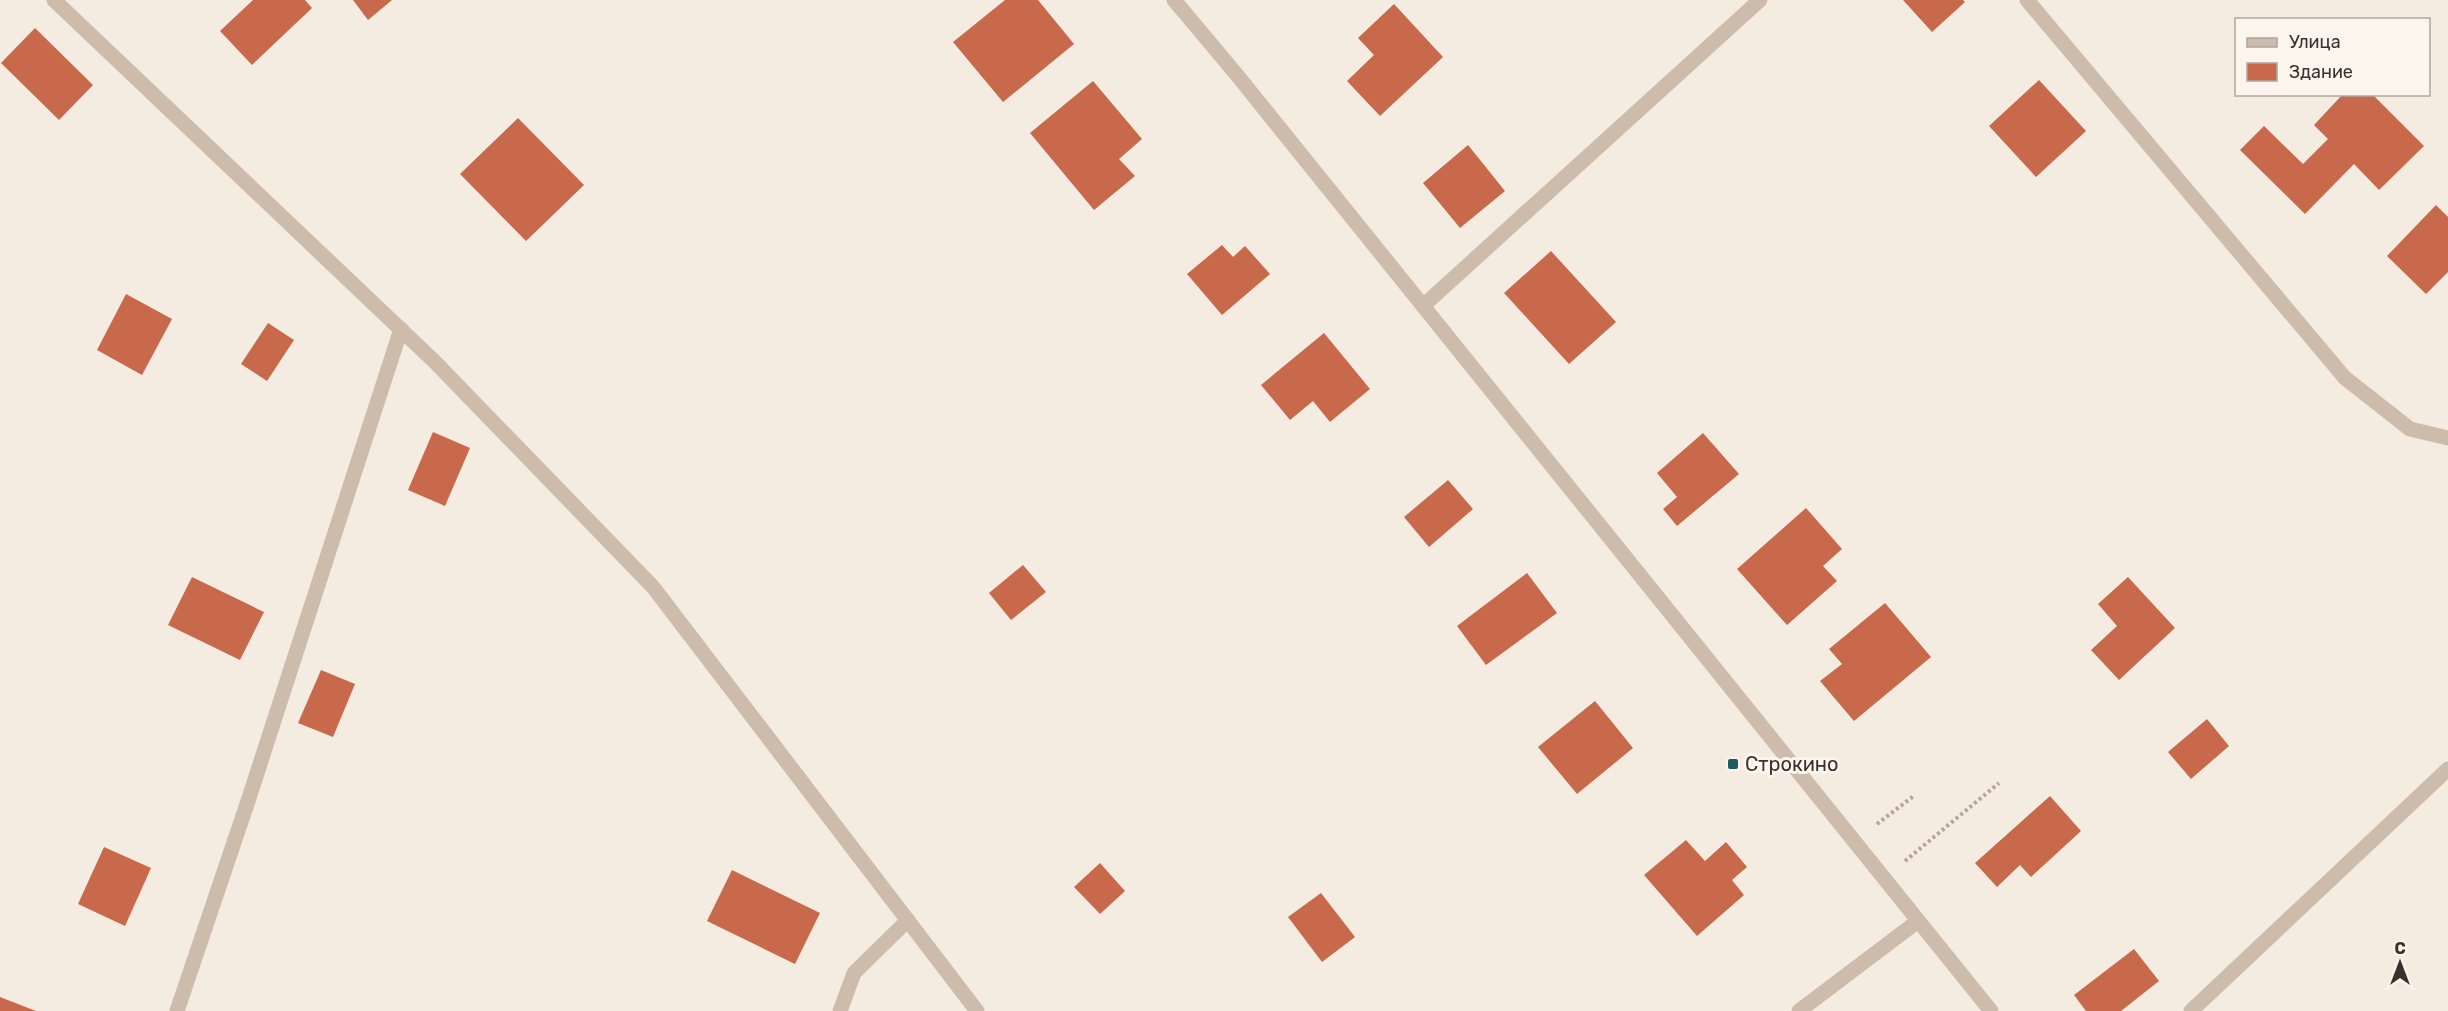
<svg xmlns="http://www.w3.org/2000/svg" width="2448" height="1011" font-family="Rubik,sans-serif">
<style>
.building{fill:#c8694b}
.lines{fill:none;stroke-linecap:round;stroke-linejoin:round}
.path{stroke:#b9a596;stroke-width:4;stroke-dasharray:3 3;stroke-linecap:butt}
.service{stroke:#cdbbac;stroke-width:15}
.minor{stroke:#cdbbac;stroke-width:15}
.tertiary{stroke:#cdbbac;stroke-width:15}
.poi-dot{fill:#1f5a5e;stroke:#fbf5ee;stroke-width:2}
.labels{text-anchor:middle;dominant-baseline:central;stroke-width:6;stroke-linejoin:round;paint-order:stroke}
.poi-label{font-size:20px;fill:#3b302b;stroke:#fbf5ee;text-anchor:start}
</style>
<rect width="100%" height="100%" fill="#f4ebe1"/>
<g class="building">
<polygon points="253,0 305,0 312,8 252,65 220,31"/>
<polygon points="353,0 392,0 368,20"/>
<polygon points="1005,0 1038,0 1074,44 1003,102 953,42"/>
<polygon points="1903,0 1963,0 1965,2 1932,32"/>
<polygon points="1394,4 1443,57 1380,116 1347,81 1374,55 1358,38"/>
<polygon points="35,28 93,85 59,120 1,63"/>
<polygon points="2039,80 2086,131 2036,177 1989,126"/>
<polygon points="1093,81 1142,139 1119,159 1135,176 1094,210 1030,133"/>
<polygon points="2343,94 2372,94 2424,146 2379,190 2354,164 2305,214 2240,150 2264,126 2303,164 2328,139 2314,125"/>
<polygon points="518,118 584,185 526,241 460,174"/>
<polygon points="1468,145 1505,191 1460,228 1423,183"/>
<polygon points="2436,205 2448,217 2448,272 2426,294 2387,256"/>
<polygon points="1222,245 1233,257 1245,246 1270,274 1222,315 1187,274"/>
<polygon points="1551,251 1616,322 1569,364 1504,293"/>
<polygon points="126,294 172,319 142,375 97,350"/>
<polygon points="268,323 294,340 267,381 241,364"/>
<polygon points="1324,333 1370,389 1330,422 1313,401 1290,420 1261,385"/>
<polygon points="433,432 470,448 445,506 408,490"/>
<polygon points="1703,433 1739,474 1677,526 1663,509 1677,497 1657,473"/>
<polygon points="1448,480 1473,509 1429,547 1404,517"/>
<polygon points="1806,508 1842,549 1823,566 1837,581 1787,625 1737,569"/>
<polygon points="1023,565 1046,592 1011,620 989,593"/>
<polygon points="1527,573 1557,613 1486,665 1457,626"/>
<polygon points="192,577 264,612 240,660 168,625"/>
<polygon points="2128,577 2175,628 2119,680 2091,650 2117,626 2098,604"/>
<polygon points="1885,603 1931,657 1854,721 1820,681 1842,664 1829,649"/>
<polygon points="321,670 355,684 333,737 298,723"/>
<polygon points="1595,701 1633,748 1577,794 1538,747"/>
<polygon points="2207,719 2229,746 2191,779 2168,752"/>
<polygon points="2050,796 2081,831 2031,877 2020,865 1997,887 1975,863"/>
<polygon points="1686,840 1705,861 1726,842 1747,867 1732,880 1744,895 1697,936 1644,875"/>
<polygon points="104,847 151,868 125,926 78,904"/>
<polygon points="1100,863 1125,891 1100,914 1074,887"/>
<polygon points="732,870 820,913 795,964 707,921"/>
<polygon points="1321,893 1355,937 1322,962 1288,917"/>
<polygon points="2134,949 2159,981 2121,1011 2086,1011 2074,995"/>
<polygon points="0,997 36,1011 0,1011"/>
</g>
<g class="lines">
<g class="path">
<polyline points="1877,824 1915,795"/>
<polyline points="1905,861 1999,783"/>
</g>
<g class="service">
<polyline points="1423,306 1760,0"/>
<polyline points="1799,1011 1918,921"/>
</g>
<g class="minor">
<polyline points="54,0 435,362 653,587 977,1011"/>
<polyline points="2027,0 2345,378 2410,429 2448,438"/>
<polyline points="177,1011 248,801 401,329"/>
<polyline points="840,1011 854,973 908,920"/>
<polyline points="2191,1011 2448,769"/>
</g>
<polyline class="tertiary" points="1174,0 1237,75 1991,1011"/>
</g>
<rect class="poi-dot" x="1727" y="758" width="12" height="12" rx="3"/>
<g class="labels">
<g class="poi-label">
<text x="1745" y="764">Строкино</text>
</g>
</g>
<rect x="2235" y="18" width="195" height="78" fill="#fbf5ee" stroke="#aea6a0" stroke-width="1.5"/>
<rect x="2247" y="38" width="30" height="9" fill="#cdbbac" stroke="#aea6a0" stroke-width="1.5"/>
<text x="2289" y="48" font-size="18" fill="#3b302b">Улица</text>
<rect x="2247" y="63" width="30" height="18" fill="#c8694b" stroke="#aea6a0" stroke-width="1.5"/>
<text x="2289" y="78" font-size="18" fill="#3b302b">Здание</text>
<g transform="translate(2400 963)" stroke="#fbf5ee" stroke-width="4.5" paint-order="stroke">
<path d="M0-4.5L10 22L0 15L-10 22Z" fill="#3b302b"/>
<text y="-9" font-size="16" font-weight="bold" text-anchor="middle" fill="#3b302b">С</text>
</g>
</svg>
